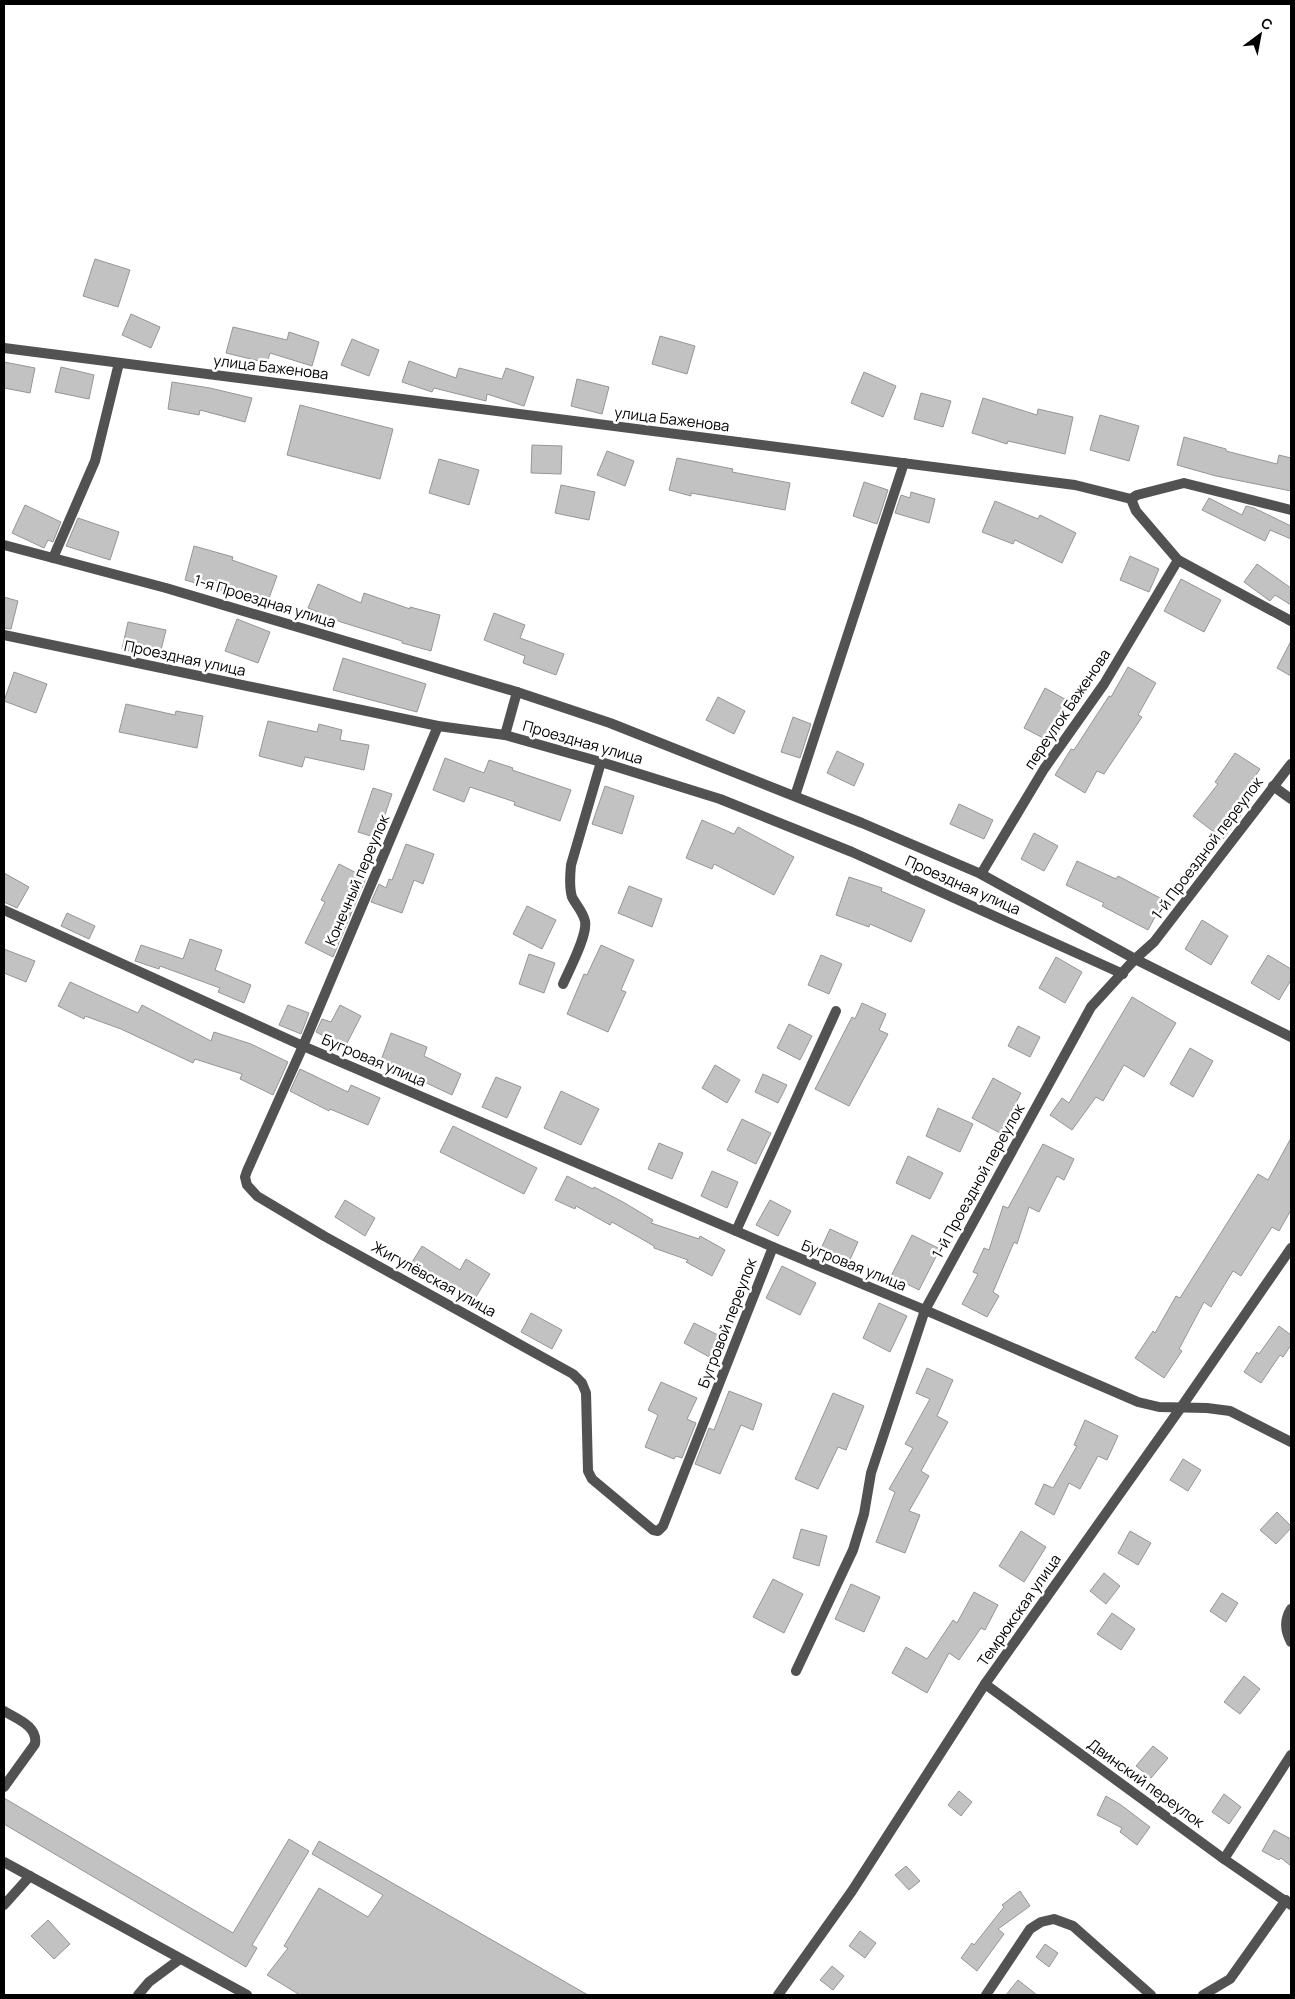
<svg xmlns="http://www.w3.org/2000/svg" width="1295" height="1999" font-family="Manrope,sans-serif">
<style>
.building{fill:#c2c2c2;stroke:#969696}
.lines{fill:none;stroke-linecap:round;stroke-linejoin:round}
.street{stroke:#525252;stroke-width:10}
.labels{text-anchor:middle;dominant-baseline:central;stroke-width:5;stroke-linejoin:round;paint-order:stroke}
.street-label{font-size:15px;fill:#000;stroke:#fff}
</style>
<rect width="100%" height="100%" fill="#fff"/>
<g class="building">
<polygon points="95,259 130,270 118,307 83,296"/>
<polygon points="131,314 160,327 151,348 122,335"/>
<polygon points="233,327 287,340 289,332 319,342 312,366 270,353 267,363 226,353"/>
<polygon points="660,336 695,346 687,374 652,364"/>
<polygon points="352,339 379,350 369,376 341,365"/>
<polygon points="409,361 456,378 459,368 502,379 506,368 534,377 524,406 487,394 486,401 434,388 432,392 402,382"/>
<polygon points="4,362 35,368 30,393 4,388"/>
<polygon points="61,367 94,375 89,399 55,392"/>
<polygon points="864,372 896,386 883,417 851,403"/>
<polygon points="577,379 609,387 602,414 571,406"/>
<polygon points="172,382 210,388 252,398 245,422 200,410 199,415 168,409"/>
<polygon points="921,393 951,401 943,427 914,419"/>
<polygon points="983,398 1037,415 1038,409 1073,417 1065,454 1008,441 1007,444 972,433"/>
<polygon points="300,405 393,429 380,479 287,455"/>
<polygon points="1100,415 1139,426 1129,461 1090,450"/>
<polygon points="1184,437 1226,449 1226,451 1277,464 1279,455 1291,458 1291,491 1216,476 1177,465"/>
<polygon points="532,445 562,446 561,474 531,473"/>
<polygon points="607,451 634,461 625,486 597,475"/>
<polygon points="677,458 733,469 732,472 790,483 785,510 691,493 691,496 669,490"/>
<polygon points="439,459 479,470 469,505 429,493"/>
<polygon points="864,482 888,490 877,524 853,516"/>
<polygon points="561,485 595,492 589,520 555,513"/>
<polygon points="911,492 935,499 929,523 895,513 901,495 910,498"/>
<polygon points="1209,498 1242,515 1246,506 1254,508 1291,526 1291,539 1270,530 1265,541 1202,510"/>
<polygon points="995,501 1038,519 1040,515 1076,533 1062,563 1015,540 1013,544 982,532"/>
<polygon points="25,505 61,522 53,542 48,540 44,548 12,533"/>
<polygon points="78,518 119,532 110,560 66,546"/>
<polygon points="194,546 233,557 232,560 277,576 268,601 225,586 224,591 185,580"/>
<polygon points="1130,556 1159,569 1149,592 1120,580"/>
<polygon points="1257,564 1291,588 1291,605 1275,595 1270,601 1244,582"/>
<polygon points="1181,579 1221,600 1204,632 1164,611"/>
<polygon points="318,584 361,603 364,593 410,609 410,607 440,615 431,651 402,643 402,641 341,622 308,608"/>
<polygon points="4,597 18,601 11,629 4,628"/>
<polygon points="494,613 525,625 520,638 564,654 556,675 523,663 525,656 484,640"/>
<polygon points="237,619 270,632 258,663 225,651"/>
<polygon points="128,622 166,630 159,658 122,649"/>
<polygon points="1291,641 1291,676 1277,668"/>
<polygon points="343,658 426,684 417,712 333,690"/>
<polygon points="1128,667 1156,683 1138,715 1142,717 1104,774 1097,771 1085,793 1055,775 1071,749 1074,750 1109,696 1111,697"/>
<polygon points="14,672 47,684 36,713 4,701"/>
<polygon points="1045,688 1070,702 1049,741 1024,728"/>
<polygon points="718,697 745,711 734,734 706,720"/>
<polygon points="126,704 175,715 176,711 203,716 197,748 119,732"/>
<polygon points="793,717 811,724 800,758 781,752"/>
<polygon points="268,721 317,732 319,724 342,730 340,740 369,745 364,770 305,757 302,767 259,756"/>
<polygon points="837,751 864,764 854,786 827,773"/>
<polygon points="1235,753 1260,769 1234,809 1241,815 1223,839 1193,816 1218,784 1215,782"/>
<polygon points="445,758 484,773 489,760 513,768 512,770 571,790 560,821 514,805 515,802 470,787 464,802 433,790"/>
<polygon points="605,786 634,796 622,834 592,824"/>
<polygon points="373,788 392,794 377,838 358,832"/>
<polygon points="959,804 993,820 984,839 950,824"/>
<polygon points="702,820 734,834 738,827 794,857 774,895 714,864 712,869 686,858"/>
<polygon points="1034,833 1058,846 1044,871 1021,859"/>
<polygon points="406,844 434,854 423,884 414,880 402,913 371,902 379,884 386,888 389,879 392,880"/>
<polygon points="1077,861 1116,879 1118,876 1164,900 1148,930 1102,906 1104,903 1066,885"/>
<polygon points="339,864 366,878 333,957 305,943 325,902 321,900"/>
<polygon points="4,873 29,887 17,908 4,902"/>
<polygon points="849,877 882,888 881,891 925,910 911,942 870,924 869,927 836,915"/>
<polygon points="629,886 662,899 652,927 618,913"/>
<polygon points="527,906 556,920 542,949 513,934"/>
<polygon points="67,913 95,926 89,939 61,926"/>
<polygon points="1202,920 1228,936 1211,965 1185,949"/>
<polygon points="190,939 222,950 215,970 251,985 244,1003 218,992 220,988 160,966 159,969 135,961 141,945 183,959"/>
<polygon points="601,945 634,960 621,990 626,992 608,1032 567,1014 584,974 587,975"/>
<polygon points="4,949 35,961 26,982 4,973"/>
<polygon points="529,954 555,963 544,993 519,984"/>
<polygon points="821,955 842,964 829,994 808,985"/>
<polygon points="1268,955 1291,969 1291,980 1279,1000 1251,983"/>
<polygon points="1056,957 1082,972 1065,1003 1039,988"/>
<polygon points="70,982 138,1013 142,1005 211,1041 214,1032 251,1044 288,1062 273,1095 240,1079 242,1074 195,1059 193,1063 121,1029 85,1016 84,1019 58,1006"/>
<polygon points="1132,997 1176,1023 1144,1077 1124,1065 1103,1101 1096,1097 1072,1130 1050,1115 1062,1098 1069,1103"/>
<polygon points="862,1003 886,1014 879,1030 888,1034 849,1106 815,1089 852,1017 855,1019"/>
<polygon points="288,1005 309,1013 301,1034 279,1025"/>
<polygon points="340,1005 361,1016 345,1047 316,1032 322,1019 331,1022"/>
<polygon points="789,1024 812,1036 800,1060 777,1048"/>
<polygon points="1018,1026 1040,1037 1030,1057 1008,1046"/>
<polygon points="391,1033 427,1047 424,1056 461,1074 452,1095 420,1080 420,1079 380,1063"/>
<polygon points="1190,1048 1213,1061 1193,1097 1170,1084"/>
<polygon points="715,1065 740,1080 727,1103 702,1088"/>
<polygon points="300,1069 348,1092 351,1085 380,1098 368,1125 330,1109 329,1111 290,1091"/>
<polygon points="763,1074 787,1085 778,1103 755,1092"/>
<polygon points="496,1077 521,1087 507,1118 482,1107"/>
<polygon points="993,1078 1021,1093 1000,1133 972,1118"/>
<polygon points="561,1091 599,1109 581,1145 544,1128"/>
<polygon points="938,1108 973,1124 960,1152 926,1136"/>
<polygon points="742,1119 771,1133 756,1164 727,1150"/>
<polygon points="453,1126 537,1168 524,1194 440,1152"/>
<polygon points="1291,1138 1291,1210 1279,1231 1272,1227 1241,1276 1233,1271 1211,1307 1204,1302 1179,1349 1182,1351 1164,1378 1135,1358 1153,1331 1155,1333 1176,1296 1180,1298 1258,1174 1268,1180"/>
<polygon points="659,1143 683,1153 672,1179 648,1169"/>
<polygon points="1043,1144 1074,1159 1064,1180 1057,1176 1039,1212 1029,1207 1017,1244 1014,1242 993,1292 999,1296 987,1317 962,1304 978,1274 973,1272 984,1248 989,1250 1003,1206 1008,1208"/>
<polygon points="908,1156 943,1173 930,1199 896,1183"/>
<polygon points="712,1171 738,1182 727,1208 701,1196"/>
<polygon points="567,1176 593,1189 594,1187 623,1202 653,1220 651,1223 699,1239 700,1236 725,1250 712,1276 686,1262 688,1260 654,1248 654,1246 612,1222 610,1225 576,1206 575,1209 555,1200"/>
<polygon points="345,1200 375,1218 365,1236 335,1217"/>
<polygon points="770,1200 791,1211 778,1236 756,1225"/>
<polygon points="830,1229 858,1242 847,1266 819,1253"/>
<polygon points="912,1235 940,1249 919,1290 891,1276"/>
<polygon points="422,1246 460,1270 466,1259 490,1274 474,1300 443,1281 440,1286 409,1267"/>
<polygon points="782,1266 816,1283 800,1315 766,1298"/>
<polygon points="879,1303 907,1316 890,1352 863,1338"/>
<polygon points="531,1313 562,1330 552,1349 521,1332"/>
<polygon points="694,1323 724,1338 713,1359 684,1343"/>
<polygon points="1279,1326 1291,1335 1291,1345 1283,1357 1280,1355 1261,1383 1244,1372 1257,1352 1259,1354"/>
<polygon points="927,1368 953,1380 937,1416 948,1422 921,1471 929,1476 909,1511 920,1515 905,1553 876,1542 895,1492 889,1489 913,1448 905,1444 930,1399 916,1393"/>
<polygon points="661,1382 697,1398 687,1419 696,1423 682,1458 676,1456 674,1459 645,1447 658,1415 648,1410"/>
<polygon points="729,1391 762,1404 753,1430 741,1425 720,1474 695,1464 709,1428 714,1430"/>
<polygon points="833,1393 864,1406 846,1450 838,1447 818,1489 795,1479"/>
<polygon points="1085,1420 1118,1436 1107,1460 1098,1456 1080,1489 1069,1483 1054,1515 1035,1504 1044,1484 1053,1488 1077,1446 1074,1445"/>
<polygon points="1183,1459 1201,1470 1188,1491 1170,1480"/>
<polygon points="1277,1512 1291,1526 1291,1528 1276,1544 1260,1530"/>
<polygon points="801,1529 827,1536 819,1566 793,1558"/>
<polygon points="1021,1531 1046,1547 1024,1582 999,1566"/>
<polygon points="1130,1531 1151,1543 1138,1565 1118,1553"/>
<polygon points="1104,1573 1120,1586 1106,1604 1090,1591"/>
<polygon points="773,1579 803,1594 784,1633 753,1617"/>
<polygon points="851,1584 880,1597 864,1632 835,1619"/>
<polygon points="974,1592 998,1605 985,1630 981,1628 959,1660 949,1653 927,1693 892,1673 906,1647 927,1659 953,1620 957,1623"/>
<polygon points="1222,1593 1238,1603 1226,1622 1210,1611"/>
<polygon points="1112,1613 1135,1629 1121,1650 1097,1634"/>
<polygon points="1244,1676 1260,1689 1240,1714 1224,1702"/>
<polygon points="1153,1746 1168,1758 1151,1778 1136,1766"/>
<polygon points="959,1791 972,1802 961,1816 948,1805"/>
<polygon points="1224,1794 1241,1807 1229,1824 1212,1812"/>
<polygon points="1106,1796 1121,1805 1150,1827 1137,1845 1120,1832 1122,1828 1097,1815"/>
<polygon points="4,1798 233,1933 289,1839 309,1851 252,1945 257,1948 246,1967 4,1824"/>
<polygon points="1274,1830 1291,1839 1291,1866 1281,1858 1279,1860 1262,1851"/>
<polygon points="319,1841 588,1995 300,1995 267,1975 288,1948 284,1946 319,1888 368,1917 383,1895 312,1854"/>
<polygon points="906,1866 920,1881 909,1890 895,1875"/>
<polygon points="1020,1891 1030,1906 998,1929 1004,1934 977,1971 961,1958 972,1943 974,1945 1004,1907 1002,1905"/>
<polygon points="48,1920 70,1944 54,1959 31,1936"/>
<polygon points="860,1931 876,1943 865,1958 849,1946"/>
<polygon points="1045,1944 1058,1953 1049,1967 1036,1957"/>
<polygon points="832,1966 844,1976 833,1990 820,1980"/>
<polygon points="1018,1980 1037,1995 1006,1995"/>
</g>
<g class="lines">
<g class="street">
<polyline points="4,348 1075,485 1131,499 1136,511 1178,560 1291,621"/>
<polyline points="1131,499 1137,495 1184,483 1291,510"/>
<polyline points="4,545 166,588 517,692 610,723 862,823 981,874 1135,959 1291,1037"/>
<polyline points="53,558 95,461 119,363"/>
<polyline points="4,635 438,726 505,735 601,762 720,799 852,852 1123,974"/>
<polyline points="438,726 303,1046 247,1171 245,1177 247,1185 257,1196 324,1236 573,1374 582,1383 586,1393 588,1471 592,1479 653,1530 658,1531 663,1526 773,1247 736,1231 836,1011"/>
<polyline points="505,735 517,692"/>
<polyline points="1273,786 1291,799"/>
<polyline points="795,796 904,463"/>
<polyline points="981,874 1044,769 1104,684 1178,560"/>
<polyline points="4,910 303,1046 736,1231"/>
<path d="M563 984C569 970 588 935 585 921 583 912 576 905 572 897 569 887 570 875 571 865L601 762"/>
<polyline points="773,1247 925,1310 1138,1402 1159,1407 1207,1408 1230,1411 1291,1442"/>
<path d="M1291 1609C1284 1620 1285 1631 1291 1642"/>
<polyline points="796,1671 853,1550 864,1514 871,1473 925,1310 1091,1007 1135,959 1154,942 1291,764"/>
<polyline points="985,1684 1224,1859 1291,1905"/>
<path d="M4 1711C17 1719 38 1726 35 1744L4 1787"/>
<polyline points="1224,1859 1291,1755"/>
<polyline points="4,1862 247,1995"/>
<polyline points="4,1905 30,1876"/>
<polyline points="138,1995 149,1982 180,1959"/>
<polyline points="778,1995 852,1891 985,1684 1182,1406 1291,1248"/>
<polyline points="986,1995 1030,1929 1041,1922 1054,1919 1073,1926 1151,1995"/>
<polyline points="1203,1995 1230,1979 1286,1900"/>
</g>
</g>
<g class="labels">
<g class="street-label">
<text transform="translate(271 367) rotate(7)">улица Баженова</text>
<text transform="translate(672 419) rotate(7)">улица Баженова</text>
<text transform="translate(265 601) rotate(17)">1-я Проездная улица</text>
<text transform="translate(185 658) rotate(12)">Проездная улица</text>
<text transform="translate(1067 709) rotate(-56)">переулок Баженова</text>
<text transform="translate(583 742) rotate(16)">Проездная улица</text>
<text transform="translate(1207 848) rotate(-53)">1-й Проездной переулок</text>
<text transform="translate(357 880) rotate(-67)">Конечный переулок</text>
<text transform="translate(963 885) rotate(24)">Проездная улица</text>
<text transform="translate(374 1060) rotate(23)">Бугровая улица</text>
<text transform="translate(978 1181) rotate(-61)">1-й Проездной переулок</text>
<text transform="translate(854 1265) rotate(22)">Бугровая улица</text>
<text transform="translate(434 1279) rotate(29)">Жигулёвская улица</text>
<text transform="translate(727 1323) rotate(-69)">Бугровой переулок</text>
<text transform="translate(1019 1610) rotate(-55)">Темрюкская улица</text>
<text transform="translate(1146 1783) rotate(36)">Двинский переулок</text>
</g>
</g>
<rect width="1295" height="1999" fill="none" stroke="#000000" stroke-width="10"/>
<g transform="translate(1260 35) rotate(32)" stroke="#ffffff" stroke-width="4" paint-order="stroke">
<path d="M0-4L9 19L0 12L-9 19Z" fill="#000000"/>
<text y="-8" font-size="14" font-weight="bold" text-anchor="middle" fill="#000000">С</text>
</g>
</svg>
